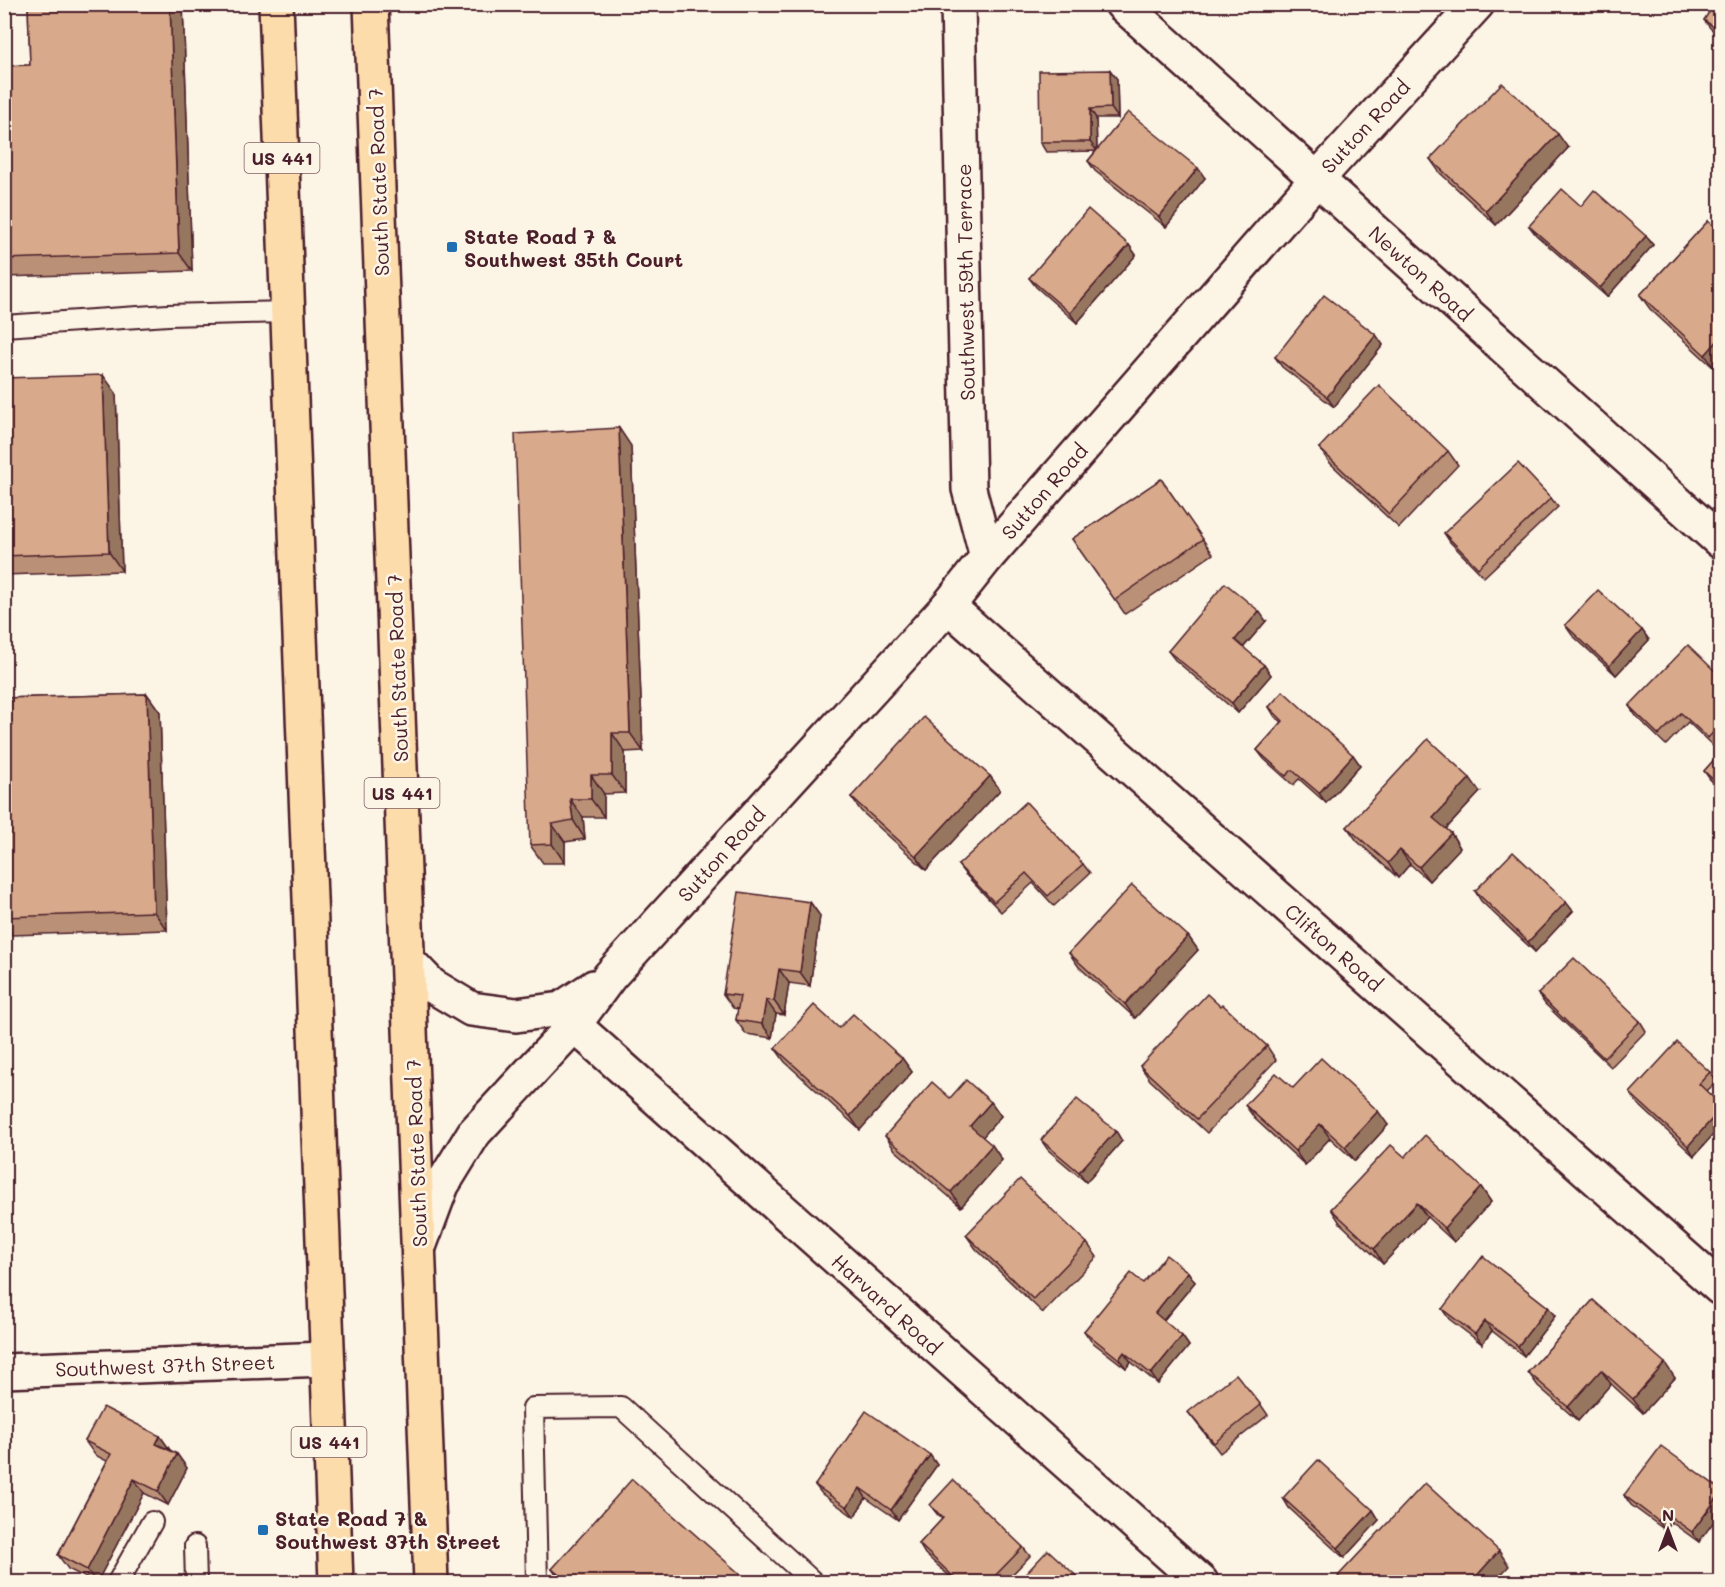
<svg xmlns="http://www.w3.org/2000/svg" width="1725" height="1587" font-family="Mali,sans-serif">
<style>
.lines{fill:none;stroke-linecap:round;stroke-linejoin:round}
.service-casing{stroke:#4a1f2b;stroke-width:24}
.minor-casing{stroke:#4a1f2b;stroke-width:38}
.primary-casing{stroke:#4a1f2b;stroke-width:38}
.service{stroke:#fcf5e5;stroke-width:20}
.minor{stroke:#fcf5e5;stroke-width:33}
.primary{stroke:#fddcac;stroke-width:33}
.wall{fill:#ba9177;stroke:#4a1f2b;stroke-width:1.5}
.shaded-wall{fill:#977661;stroke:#4a1f2b;stroke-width:1.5}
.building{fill:#d8a98a;stroke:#4a1f2b;stroke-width:1.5}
.poi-dot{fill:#1f6fb2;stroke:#fcf5e5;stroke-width:2}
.labels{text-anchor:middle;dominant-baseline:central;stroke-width:5;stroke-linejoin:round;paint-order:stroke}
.shield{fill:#fcf5e5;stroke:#7f5f63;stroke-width:1.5}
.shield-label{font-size:18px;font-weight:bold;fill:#4a1f2b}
.street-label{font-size:20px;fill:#4a1f2b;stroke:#fcf5e5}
.poi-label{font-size:20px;font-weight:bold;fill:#4a1f2b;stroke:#fcf5e5;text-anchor:start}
</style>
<rect width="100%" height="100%" fill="#fcf5e5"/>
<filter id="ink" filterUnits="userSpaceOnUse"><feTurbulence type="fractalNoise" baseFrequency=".0167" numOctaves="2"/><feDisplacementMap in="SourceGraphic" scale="12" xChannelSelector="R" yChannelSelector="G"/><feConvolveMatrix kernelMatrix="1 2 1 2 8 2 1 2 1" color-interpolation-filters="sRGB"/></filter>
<g filter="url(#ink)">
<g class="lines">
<defs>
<g id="service">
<polyline points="4,326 168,315 287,312"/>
<polyline points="195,1546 196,1582"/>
<polyline points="118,1582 152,1522"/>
<polyline points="537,1582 533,1408 621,1407 813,1582"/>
</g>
<g id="minor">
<polyline points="958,4 969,489 987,557"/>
<polyline points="1122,4 1720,541"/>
<polyline points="948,606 1720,1288"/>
<polyline points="409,962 431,985 471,1009 516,1015 561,1009 594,987"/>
<polyline points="574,1025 1201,1582"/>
<polyline points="420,1244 442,1185 474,1133 574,1025 610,976 948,606 987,557 1317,179 1477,4"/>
<polyline points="4,1371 326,1359"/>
</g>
<g id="primary">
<polyline points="276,4 336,1582"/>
<polyline points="371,4 431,1582"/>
</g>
</defs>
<use href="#service" class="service-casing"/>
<use href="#minor" class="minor-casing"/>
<use href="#primary" class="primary-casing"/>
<use href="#service" class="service"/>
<use href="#minor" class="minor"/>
<use href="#primary" class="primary"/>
</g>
<g class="wall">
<polygon points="28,4 183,4 192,271 4,277 4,66 30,65"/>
<polygon points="1720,4 1720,36 1711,29 1704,20"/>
<polygon points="1110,70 1117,79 1118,118 1096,118 1097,151 1205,178 1166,227 1095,171 1088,161 1096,151 1046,152 1040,142"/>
<polygon points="1568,148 1496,225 1440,173 1430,159"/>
<polygon points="1708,221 1715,369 1650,309 1640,295"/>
<polygon points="1529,226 1646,236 1653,245 1607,297 1536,235"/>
<polygon points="1129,245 1136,255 1077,323 1036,287 1029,278"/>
<polygon points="1376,335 1383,345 1334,407 1282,367 1275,357"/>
<polygon points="4,378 116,393 122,571 4,575"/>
<polygon points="631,446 643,751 625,752 625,793 604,794 604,817 583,817 585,839 565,842 565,863 543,863 530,845"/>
<polygon points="1319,448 1448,451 1458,465 1399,528 1329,462"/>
<polygon points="1161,479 1213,554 1125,614 1072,539"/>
<polygon points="1551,498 1558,507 1484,577 1450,542 1444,533"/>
<polygon points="1266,621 1243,648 1264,665 1271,675 1238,713 1175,660 1168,651"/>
<polygon points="1565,625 1642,630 1649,640 1616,675 1572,635"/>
<polygon points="1720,676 1720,742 1715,748 1688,722 1666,745 1636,716 1629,706"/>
<polygon points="147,694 160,712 167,930 12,935 4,925 4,698"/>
<polygon points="1269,707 1353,755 1360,765 1326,803 1299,779 1293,785 1264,759 1257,750 1282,722 1275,717"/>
<polygon points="1720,753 1720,791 1714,785 1704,771"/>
<polygon points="990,776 1000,790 926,870 861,811 851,797"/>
<polygon points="1480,792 1446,829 1451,833 1460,848 1429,881 1410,864 1398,878 1357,841 1347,827"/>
<polygon points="1083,864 1090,873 1054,906 1033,883 1001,912 965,874 958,865"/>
<polygon points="1475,891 1573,911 1535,952 1481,901"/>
<polygon points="810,902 820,916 810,986 789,983 784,1015 776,1014 772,1038 746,1034 736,1020 738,1009 733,1008 723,994"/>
<polygon points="1188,936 1198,950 1135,1018 1079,967 1069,953"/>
<polygon points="1538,994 1640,1021 1646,1031 1611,1067 1545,1004"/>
<polygon points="1220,1006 1267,1046 1276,1060 1207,1133 1150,1080 1140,1066"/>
<polygon points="775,1048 902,1058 912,1072 860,1130 785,1062"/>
<polygon points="1710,1072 1717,1081 1707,1091 1720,1104 1720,1127 1694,1156 1637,1103 1630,1093"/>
<polygon points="1293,1088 1388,1125 1355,1161 1330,1138 1305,1165 1255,1119 1245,1105"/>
<polygon points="950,1098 991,1102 1001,1116 982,1137 992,1145 1002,1160 961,1207 895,1150 885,1136"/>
<polygon points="1041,1140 1122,1141 1086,1182 1048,1150"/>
<polygon points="1405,1157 1481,1187 1491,1202 1454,1242 1427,1217 1383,1264 1340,1223 1331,1209"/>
<polygon points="966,1235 1087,1243 1097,1257 1043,1313 976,1249"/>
<polygon points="1188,1272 1195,1282 1163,1321 1182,1336 1189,1346 1158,1384 1131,1362 1126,1368 1091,1341 1084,1331 1143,1283"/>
<polygon points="1593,1300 1675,1378 1643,1413 1611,1384 1578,1421 1538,1386 1528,1372"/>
<polygon points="1548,1307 1555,1316 1524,1356 1492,1331 1482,1344 1449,1319 1442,1309"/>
<polygon points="1261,1405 1268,1415 1220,1453 1188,1412"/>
<polygon points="160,1436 170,1450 177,1454 187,1468 168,1505 144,1493 97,1582 94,1582 68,1569 58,1555 107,1461 95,1455 85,1441"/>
<polygon points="930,1455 937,1465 898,1520 866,1498 854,1517 822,1494 815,1485"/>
<polygon points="1720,1489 1699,1542 1671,1522 1665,1530 1631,1505 1624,1495"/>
<polygon points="1283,1498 1373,1510 1379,1520 1344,1558 1289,1508"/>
<polygon points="930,1505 1023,1547 1030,1556 1005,1582 956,1582 925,1554 919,1544 942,1519 937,1514"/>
<polygon points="552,1569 749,1582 561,1582"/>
</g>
<g class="shaded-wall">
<polygon points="170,4 183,4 192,271 179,253"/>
<polygon points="1110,70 1117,79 1118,118 1111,108"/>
<polygon points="1090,109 1096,118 1097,151 1090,142"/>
<polygon points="1558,134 1568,148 1496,225 1486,211"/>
<polygon points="1198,168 1205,178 1166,227 1159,217"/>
<polygon points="1646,236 1653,245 1607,297 1600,288"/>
<polygon points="1129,245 1136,255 1077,323 1070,313"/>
<polygon points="1376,335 1383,345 1334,407 1327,397"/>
<polygon points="1720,338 1720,363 1715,369 1705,355"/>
<polygon points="103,375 116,393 122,571 109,552"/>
<polygon points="619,428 631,446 643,751 630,733"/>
<polygon points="1259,611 1266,621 1241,650 1235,640"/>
<polygon points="1642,630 1649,640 1616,675 1609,666"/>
<polygon points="1264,665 1271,675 1238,713 1232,703"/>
<polygon points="147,694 160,712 167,930 154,912"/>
<polygon points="612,733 625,752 625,793 612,775"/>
<polygon points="1353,755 1360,765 1326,803 1319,793"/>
<polygon points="591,775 604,794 604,817 591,799"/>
<polygon points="990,776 1000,790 926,870 916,856"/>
<polygon points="1470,778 1480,792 1443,832 1433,818"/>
<polygon points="570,799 583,817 585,839 573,820"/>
<polygon points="552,824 565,842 565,863 552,844"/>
<polygon points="1451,833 1460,848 1429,881 1419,867"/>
<polygon points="1400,850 1410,864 1398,878 1388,863"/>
<polygon points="810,902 820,916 810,986 800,972"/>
<polygon points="1566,902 1573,911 1535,952 1528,942"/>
<polygon points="1188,936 1198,950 1135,1018 1125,1004"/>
<polygon points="779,969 789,983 784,1015 774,1001"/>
<polygon points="766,1000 776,1014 772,1038 762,1024"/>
<polygon points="902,1058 912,1072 860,1130 850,1116"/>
<polygon points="991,1102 1001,1116 980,1140 970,1126"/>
<polygon points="1720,1110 1720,1127 1694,1156 1688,1146"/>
<polygon points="1378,1111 1388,1125 1355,1161 1345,1147"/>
<polygon points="1320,1124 1330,1138 1305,1165 1295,1151"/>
<polygon points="1116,1131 1122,1141 1086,1182 1079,1172"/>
<polygon points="992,1145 1002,1160 961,1207 951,1192"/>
<polygon points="1481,1187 1491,1202 1454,1242 1444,1228"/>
<polygon points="1417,1203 1427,1217 1383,1264 1374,1249"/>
<polygon points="1188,1272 1195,1282 1161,1323 1155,1313"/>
<polygon points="1548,1307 1555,1316 1524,1356 1518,1346"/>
<polygon points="1485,1321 1492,1331 1482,1344 1475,1334"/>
<polygon points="1182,1336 1189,1346 1158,1384 1151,1374"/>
<polygon points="1124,1352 1131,1362 1126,1368 1119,1359"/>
<polygon points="1665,1363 1675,1378 1643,1413 1633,1399"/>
<polygon points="1601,1370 1611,1384 1578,1421 1568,1407"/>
<polygon points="160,1436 170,1450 156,1444"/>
<polygon points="177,1454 187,1468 168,1505 158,1491"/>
<polygon points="930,1455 937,1465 898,1520 891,1510"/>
<polygon points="134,1479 144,1493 97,1582 96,1582 87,1570"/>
<polygon points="860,1488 866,1498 854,1517 847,1507"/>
<polygon points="1720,1494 1720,1513 1699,1542 1692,1532"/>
<polygon points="1373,1510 1379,1520 1344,1558 1338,1548"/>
<polygon points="1664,1512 1671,1522 1665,1530 1658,1521"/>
<polygon points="1499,1551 1509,1566 1494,1582 1471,1582"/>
</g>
<g class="building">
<polygon points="28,4 170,4 179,253 4,259 4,66 30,65"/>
<polygon points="1714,4 1720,4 1720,31 1704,20"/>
<polygon points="1110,70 1111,108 1090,109 1090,142 1040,142 1039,71"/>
<polygon points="1502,83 1558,134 1486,211 1430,159"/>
<polygon points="1128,112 1198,168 1159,217 1088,161"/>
<polygon points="1562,189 1581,206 1594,190 1646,236 1600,288 1529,226"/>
<polygon points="1088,209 1129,245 1070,313 1029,278"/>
<polygon points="1708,221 1720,232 1720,338 1705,355 1640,295"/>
<polygon points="1324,295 1376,335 1327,397 1275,357"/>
<polygon points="103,375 109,552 4,556 4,378"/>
<polygon points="1379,385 1448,451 1389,514 1319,448"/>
<polygon points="619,428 630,733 612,733 612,775 591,775 591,799 570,799 573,820 552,824 552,844 530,845 515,434"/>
<polygon points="1518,463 1551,498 1478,568 1444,533"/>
<polygon points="1161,479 1203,539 1115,600 1072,539"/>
<polygon points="1225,583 1259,611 1235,640 1264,665 1232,703 1168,651"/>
<polygon points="1598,590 1642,630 1609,666 1565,625"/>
<polygon points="1688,645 1720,676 1720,725 1708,738 1681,713 1659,735 1629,706"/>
<polygon points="1283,691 1353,755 1319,793 1292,770 1286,776 1257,750 1283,721 1269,707"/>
<polygon points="147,694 154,912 4,917 4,698"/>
<polygon points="924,717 990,776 916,856 851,797"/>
<polygon points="1428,739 1470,778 1433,818 1451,833 1419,867 1400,850 1388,863 1347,827"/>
<polygon points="1720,753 1720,786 1704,771"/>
<polygon points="1026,802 1083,864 1048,896 1026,873 994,902 958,865"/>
<polygon points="1513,852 1566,902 1528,942 1475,891"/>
<polygon points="1132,885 1188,936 1125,1004 1069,953"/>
<polygon points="739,892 810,902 800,972 779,969 774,1001 766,1000 762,1024 736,1020 740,996 723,994"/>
<polygon points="1574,958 1640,1021 1604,1058 1538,994"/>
<polygon points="1207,994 1220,1006 1222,1004 1267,1046 1197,1119 1140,1066"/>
<polygon points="814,1005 839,1028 853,1014 902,1058 850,1116 775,1048"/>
<polygon points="1677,1042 1710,1072 1699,1084 1720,1104 1720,1110 1688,1146 1630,1093"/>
<polygon points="1321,1058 1378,1111 1345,1147 1320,1124 1295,1151 1245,1105 1276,1073 1293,1088"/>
<polygon points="966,1080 991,1102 970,1126 992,1145 951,1192 885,1136 932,1082 950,1098"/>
<polygon points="1077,1099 1116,1131 1079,1172 1041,1140"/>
<polygon points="1425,1135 1481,1187 1444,1228 1417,1203 1374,1249 1331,1209 1391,1145 1405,1157"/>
<polygon points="1020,1179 1087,1243 1033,1299 966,1235"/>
<polygon points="1166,1255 1188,1272 1155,1313 1182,1336 1151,1374 1124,1352 1119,1359 1084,1331 1131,1273 1143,1283"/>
<polygon points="1483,1256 1548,1307 1518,1346 1485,1321 1475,1334 1442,1309"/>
<polygon points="1593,1300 1665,1363 1633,1399 1601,1370 1568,1407 1528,1372"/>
<polygon points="1236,1374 1261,1405 1214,1443 1188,1412"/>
<polygon points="103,1407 160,1436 156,1444 177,1454 158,1491 134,1479 87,1570 58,1555 111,1454 85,1441"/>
<polygon points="866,1411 930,1455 891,1510 860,1488 847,1507 815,1485"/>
<polygon points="1661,1446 1720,1489 1720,1494 1692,1532 1664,1512 1658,1521 1624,1495"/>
<polygon points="1318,1460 1373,1510 1338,1548 1283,1498"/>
<polygon points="632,1479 749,1582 568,1582 552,1569"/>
<polygon points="953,1480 1023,1547 989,1582 959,1582 919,1544 943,1518 930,1505"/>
<polygon points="1425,1483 1499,1551 1471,1582 1345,1582 1338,1576"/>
<polygon points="1048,1550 1083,1582 1018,1582"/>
</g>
</g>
<g class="poi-dot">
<rect x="446" y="241" width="12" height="12" rx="3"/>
<rect x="257" y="1524" width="12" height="12" rx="3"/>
</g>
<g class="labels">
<g class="shield">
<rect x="244.5" y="143" width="75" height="30" rx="4.5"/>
<rect x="364.5" y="778" width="75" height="30" rx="4.5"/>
<rect x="291.5" y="1427" width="75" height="30" rx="4.5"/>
</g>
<g class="shield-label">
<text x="282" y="158">US 441</text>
<text x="402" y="793">US 441</text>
<text x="329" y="1442">US 441</text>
</g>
<g class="street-label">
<text transform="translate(1365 126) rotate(-47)">Sutton Road</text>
<text transform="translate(378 182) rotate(-92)">South State Road 7</text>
<text transform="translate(1421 273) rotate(42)">Newton Road</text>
<text transform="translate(965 282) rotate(-91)">Southwest 59th Terrace</text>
<text transform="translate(1044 491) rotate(-49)">Sutton Road</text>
<text transform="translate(397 668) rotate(-92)">South State Road 7</text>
<text transform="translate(721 854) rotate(-48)">Sutton Road</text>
<text transform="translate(1334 947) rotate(41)">Clifton Road</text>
<text transform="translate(416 1153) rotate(-92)">South State Road 7</text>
<text transform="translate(887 1304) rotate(42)">Harvard Road</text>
<text transform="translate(165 1365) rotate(-2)">Southwest 37th Street</text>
</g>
<g class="poi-label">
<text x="464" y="236">State Road 7 &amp;<tspan x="464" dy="23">Southwest 35th Court</tspan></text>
<text x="275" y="1518">State Road 7 &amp;<tspan x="275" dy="23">Southwest 37th Street</tspan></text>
</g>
</g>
<rect width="1725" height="1587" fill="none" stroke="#fcf5e5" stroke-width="24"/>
<rect x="12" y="12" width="1701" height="1563" fill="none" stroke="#4a1f2b" stroke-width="2" filter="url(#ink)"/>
<g transform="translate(1668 1530)" stroke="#fcf5e5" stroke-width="4.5" paint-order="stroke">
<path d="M0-4.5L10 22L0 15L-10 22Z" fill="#4a1f2b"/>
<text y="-9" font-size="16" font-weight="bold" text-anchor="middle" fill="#4a1f2b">N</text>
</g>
</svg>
